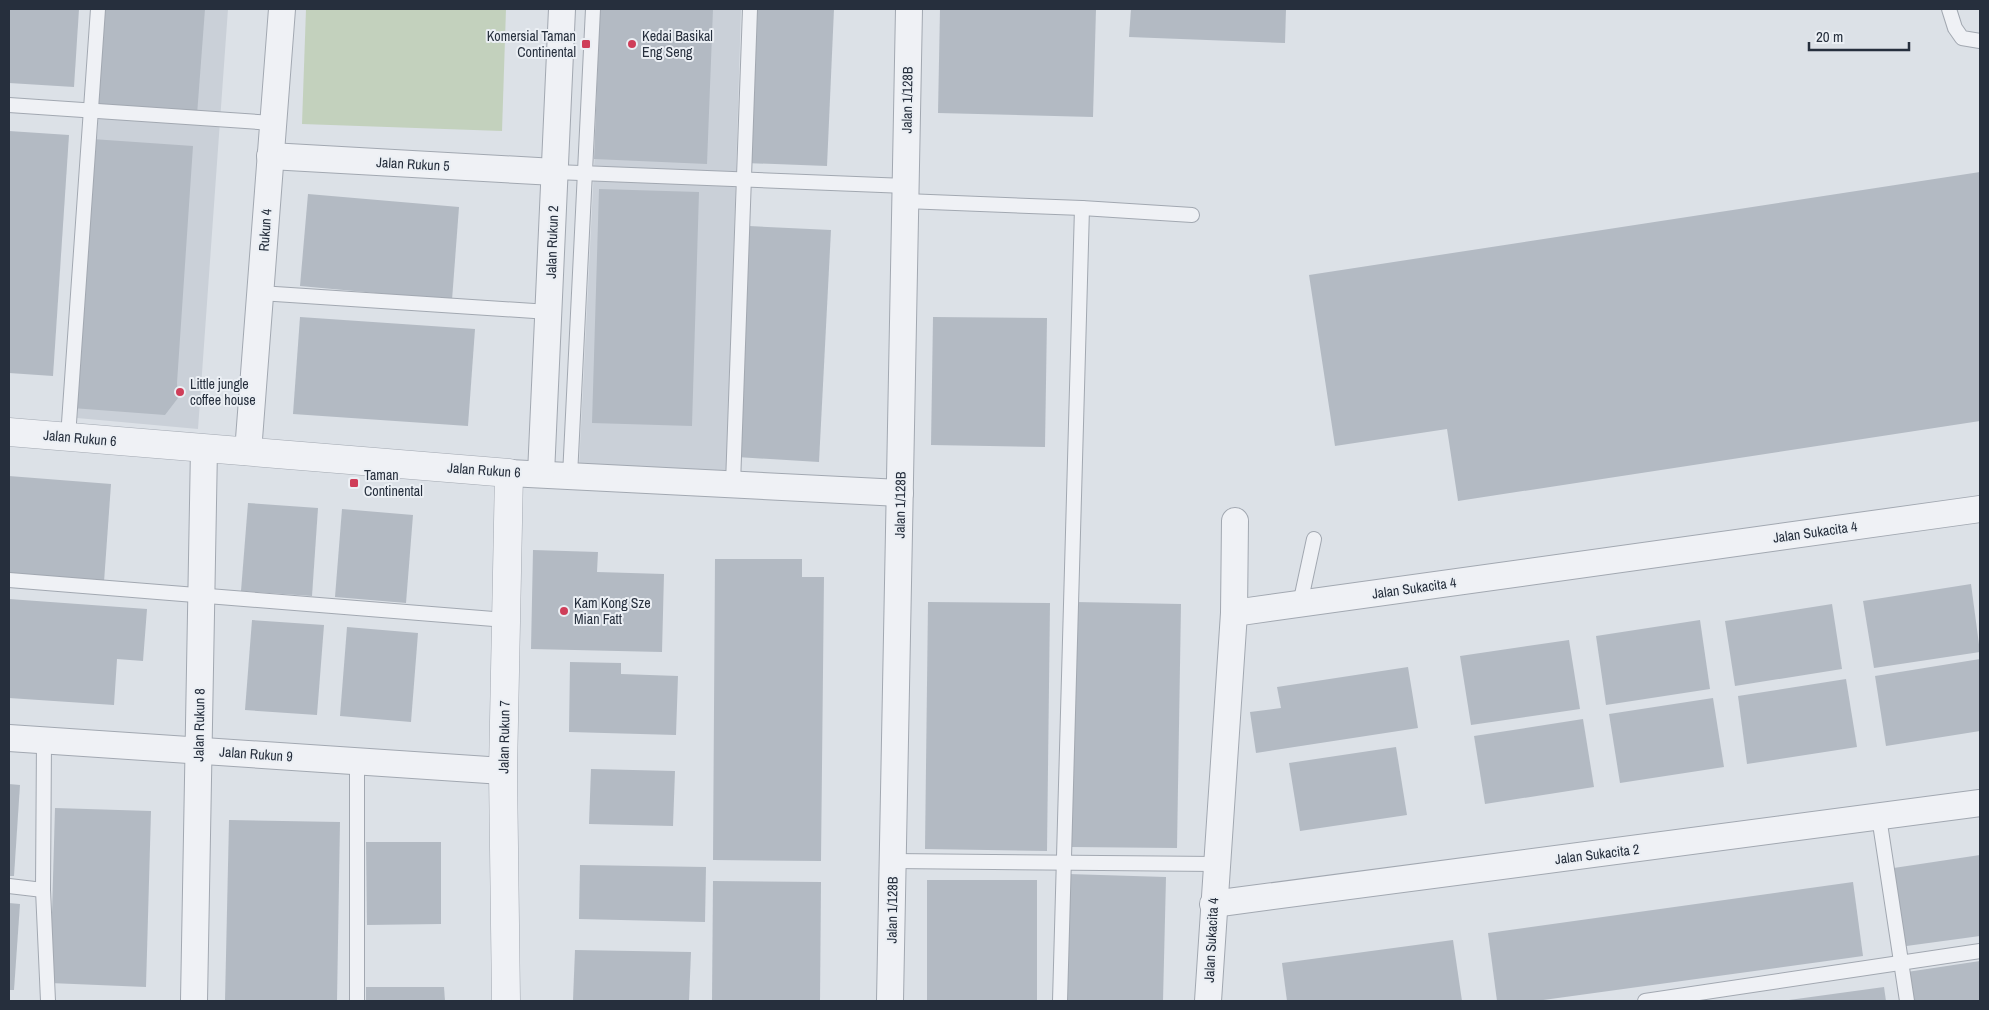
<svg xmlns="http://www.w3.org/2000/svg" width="1989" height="1010" font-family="'Archivo Narrow',sans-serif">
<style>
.built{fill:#cad0d8}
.green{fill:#c3d1bd}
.building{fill:#b3bac3}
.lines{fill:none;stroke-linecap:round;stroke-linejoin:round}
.service-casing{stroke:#a2a8b1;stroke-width:16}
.minor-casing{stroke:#a2a8b1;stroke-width:28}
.tertiary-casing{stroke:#a2a8b1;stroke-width:29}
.service{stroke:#eff1f5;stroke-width:14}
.minor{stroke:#eff1f5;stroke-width:26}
.tertiary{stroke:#eff1f5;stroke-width:28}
.poi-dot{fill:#cf3e59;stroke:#ebeff4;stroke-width:2}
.labels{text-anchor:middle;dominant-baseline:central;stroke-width:4;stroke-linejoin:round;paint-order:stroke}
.poi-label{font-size:14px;fill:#262f3d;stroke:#ebeff4;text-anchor:start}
.street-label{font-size:14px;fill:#262f3d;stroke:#ebeff4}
</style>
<rect width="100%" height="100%" fill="#dce1e7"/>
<g class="built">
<polygon points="106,9 228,9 198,429 77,418"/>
<polygon points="602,9 741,9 727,471 579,466"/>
</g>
<polygon class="green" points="306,9 506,9 502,131 302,124"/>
<g class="building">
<polygon points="9,9 79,9 74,87 9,83"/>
<polygon points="102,9 205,9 197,115 94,108"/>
<polygon points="600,9 713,9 707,164 594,159"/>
<polygon points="752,9 834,9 827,166 745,163"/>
<polygon points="940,9 1096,9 1093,117 938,113"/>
<polygon points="1131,9 1286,9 1285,43 1129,37"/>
<polygon points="9,131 69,135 53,376 9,373"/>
<polygon points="92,139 193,146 177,383 178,398 165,415 72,408"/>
<polygon points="1980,172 1980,421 1458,501 1447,429 1335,446 1309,275"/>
<polygon points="599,189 699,192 692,426 592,423"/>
<polygon points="308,194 459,207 452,300 300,286"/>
<polygon points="749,226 831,230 819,462 737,457"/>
<polygon points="300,317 475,329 468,426 293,414"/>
<polygon points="933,317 1047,318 1045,447 931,445"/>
<polygon points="9,476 111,484 104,582 9,575"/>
<polygon points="248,503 318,508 312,596 241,591"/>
<polygon points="342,509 413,515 406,603 335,597"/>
<polygon points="533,550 598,552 597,572 664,574 662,652 531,649"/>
<polygon points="715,559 802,559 802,577 824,577 821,861 713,860"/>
<polygon points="1971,584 1980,652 1874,668 1863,601"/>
<polygon points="9,599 147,609 143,661 117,659 114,705 9,698"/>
<polygon points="928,602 1050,603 1047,851 925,849"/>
<polygon points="1075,602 1181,604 1177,848 1071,847"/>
<polygon points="1832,604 1842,669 1735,686 1725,621"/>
<polygon points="252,620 324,625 317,715 245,710"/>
<polygon points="1700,620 1710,689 1606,705 1596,636"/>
<polygon points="347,627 418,633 411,722 340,716"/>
<polygon points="1569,640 1580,709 1471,725 1460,656"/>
<polygon points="1980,659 1980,731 1886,746 1875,676"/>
<polygon points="570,662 621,663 621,674 678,676 676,735 569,732"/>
<polygon points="1408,667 1418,728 1256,753 1250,712 1281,708 1277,687"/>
<polygon points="1846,679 1857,747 1747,764 1738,696"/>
<polygon points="1713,698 1724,767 1620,783 1609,714"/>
<polygon points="1583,719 1594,787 1485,804 1474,736"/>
<polygon points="1396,747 1407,815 1300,831 1289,763"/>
<polygon points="591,769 675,771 673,826 589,824"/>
<polygon points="9,784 20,785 14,876 9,876"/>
<polygon points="55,808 151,811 146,987 50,983"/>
<polygon points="229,820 340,822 337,1001 225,1001"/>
<polygon points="366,842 441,842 441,924 367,925"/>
<polygon points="1980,855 1980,936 1899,947 1887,869"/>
<polygon points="580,865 706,867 705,922 579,919"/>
<polygon points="1068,874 1166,877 1163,1001 1065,1001"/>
<rect x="927" y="880" width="110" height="121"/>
<polygon points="713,881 821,882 820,1001 712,1001"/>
<polygon points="1853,882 1863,956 1536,1001 1497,1001 1488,933"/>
<polygon points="9,903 20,904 14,990 9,990"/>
<polygon points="1453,940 1462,1001 1287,1001 1282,963"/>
<polygon points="575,950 691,952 689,1001 573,1000"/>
<polygon points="1980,961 1980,1001 1911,1001 1907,972"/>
<polygon points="366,987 444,987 445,1001 366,1001"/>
<polygon points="1884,987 1886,1001 1789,1001 1789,1000"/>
</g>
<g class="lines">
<defs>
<g id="service">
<polyline points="1949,9 1955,28 1962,38 1980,41"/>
<polyline points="9,105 273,123"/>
<polyline points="555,172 906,186"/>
<polyline points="905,201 1082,208 1192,215"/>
<polyline points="260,293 549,312"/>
<polyline points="68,437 98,9"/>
<polyline points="570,476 593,9"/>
<polyline points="733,484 750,9"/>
<polyline points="9,580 506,620"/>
<polyline points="1300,604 1314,539"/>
<polyline points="44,740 43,890 48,1001"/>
<polyline points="357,761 357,1001"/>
<polyline points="1879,817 1907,1001"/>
<polyline points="893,861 1216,864"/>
<polyline points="9,886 43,890"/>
<polyline points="1060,1001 1082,208"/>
<polyline points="1645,1001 1980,951"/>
</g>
<g id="minor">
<polyline points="270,156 555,172"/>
<polyline points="248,452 282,9"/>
<polyline points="509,473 900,493"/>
<polyline points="541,474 562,9"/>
<polyline points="1234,613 1980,509"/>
<polyline points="9,738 503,771"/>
<polyline points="1213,904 1980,803"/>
<polyline points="194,1001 204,448"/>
<polyline points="890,1001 909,9"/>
<polyline points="1208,1001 1234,613 1235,521"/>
</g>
<polyline id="tertiary" points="9,432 509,473 503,771 506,1001"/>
</defs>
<use href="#service" class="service-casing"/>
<use href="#minor" class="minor-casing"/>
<use href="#tertiary" class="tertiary-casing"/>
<use href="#service" class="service"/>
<use href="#minor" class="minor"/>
<use href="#tertiary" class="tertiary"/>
</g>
<g class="poi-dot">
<rect x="581" y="39" width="10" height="10" rx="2.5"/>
<circle cx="632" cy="44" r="5"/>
<circle cx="180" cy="392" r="5"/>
<rect x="349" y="478" width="10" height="10" rx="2.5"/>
<circle cx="564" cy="611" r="5"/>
</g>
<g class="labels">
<g class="poi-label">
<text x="576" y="36" text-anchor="end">Komersial Taman<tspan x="576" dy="16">Continental</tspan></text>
<text x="642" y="36">Kedai Basikal<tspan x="642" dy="16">Eng Seng</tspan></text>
<text x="190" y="384">Little jungle<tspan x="190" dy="16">coffee house</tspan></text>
<text x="364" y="475">Taman<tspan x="364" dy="16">Continental</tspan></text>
<text x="574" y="603">Kam Kong Sze<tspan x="574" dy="16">Mian Fatt</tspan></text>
</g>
<g class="street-label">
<text transform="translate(907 100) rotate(-89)">Jalan 1/128B</text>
<text transform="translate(413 164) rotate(3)">Jalan Rukun 5</text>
<text transform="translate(265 230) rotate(-86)">Rukun 4</text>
<text transform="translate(552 242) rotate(-88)">Jalan Rukun 2</text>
<text transform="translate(80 438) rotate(5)">Jalan Rukun 6</text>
<text transform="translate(484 470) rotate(4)">Jalan Rukun 6</text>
<text transform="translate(900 505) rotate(-89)">Jalan 1/128B</text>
<text transform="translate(1815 532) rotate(-8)">Jalan Sukacita 4</text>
<text transform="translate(1414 588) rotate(-8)">Jalan Sukacita 4</text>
<text transform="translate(199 725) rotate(-89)">Jalan Rukun 8</text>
<text transform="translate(504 737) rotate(-89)">Jalan Rukun 7</text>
<text transform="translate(256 754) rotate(4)">Jalan Rukun 9</text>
<text transform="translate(1597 854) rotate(-7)">Jalan Sukacita 2</text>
<text transform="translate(892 910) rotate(-89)">Jalan 1/128B</text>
<text transform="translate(1211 940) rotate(-87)">Jalan Sukacita 4</text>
</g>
</g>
<rect width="1989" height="1010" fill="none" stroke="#262f3d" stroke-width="20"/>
<path d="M1809 42v8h100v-8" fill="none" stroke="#262f3d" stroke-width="2.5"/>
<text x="1816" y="42" font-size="15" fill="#262f3d" stroke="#ebeff4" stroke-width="4" paint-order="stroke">20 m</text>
</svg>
